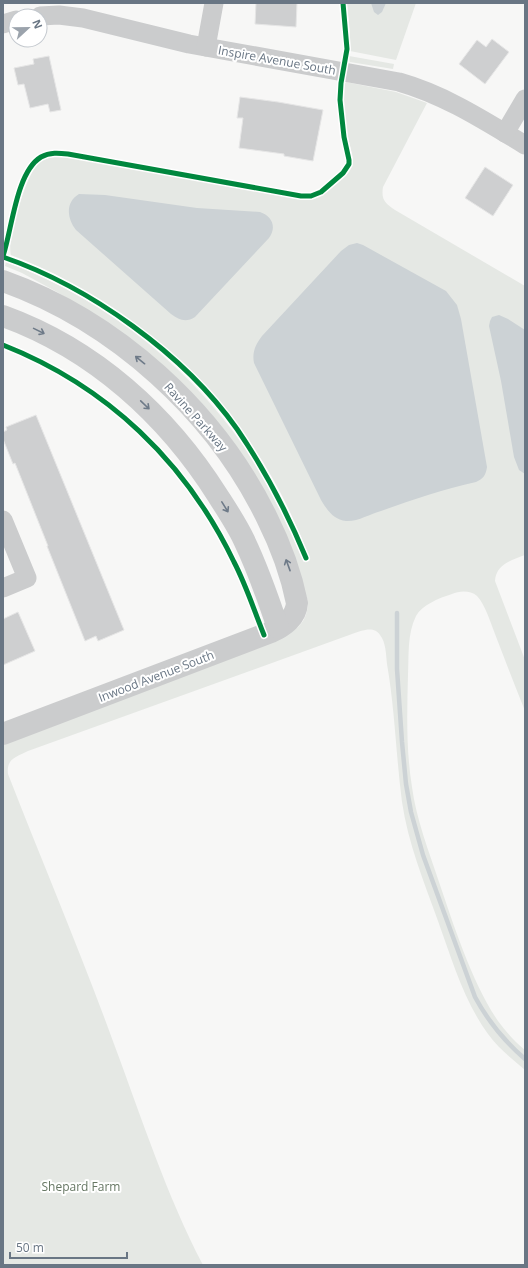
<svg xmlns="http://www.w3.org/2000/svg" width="528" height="1268" font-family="'Open Sans',sans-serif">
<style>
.green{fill:#e5e8e4}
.water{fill:#ccd2d5}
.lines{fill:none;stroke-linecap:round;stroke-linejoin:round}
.stream{stroke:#ccd2d5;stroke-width:4.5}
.building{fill:#cecfd0;stroke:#e6e6e6}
.minor{stroke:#cbcccd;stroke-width:19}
.tertiary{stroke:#cbcccd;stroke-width:22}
.cycleway-casing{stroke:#fff;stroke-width:8}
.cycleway{stroke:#00873e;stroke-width:5}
.oneway{stroke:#6e7a88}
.labels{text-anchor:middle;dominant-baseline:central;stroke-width:4;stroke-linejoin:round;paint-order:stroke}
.street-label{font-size:12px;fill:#697684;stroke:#fff}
.park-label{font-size:12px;fill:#667763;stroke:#fff}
</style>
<rect width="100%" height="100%" fill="#f7f7f6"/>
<g class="green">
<polygon points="347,3 416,3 396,60 350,51 350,33"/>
<polygon points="349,56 394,64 393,69 350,62"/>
<path d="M346 82 396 92 427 103 383 187C381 200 385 203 395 210L525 286V555C512 560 496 564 495 581L525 660V711C515 686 505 660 495 634 491 624 485 604 477 596 470 590 459 591 452 594 439 598 422 605 416 616 407 634 409 656 408 675 407 712 406 750 412 787 416 818 429 852 439 882 454 926 472 983 498 1021 506 1032 515 1042 525 1050V1070C512 1059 498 1048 488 1034 464 1001 452 960 438 921 424 882 408 843 402 802 396 756 395 710 387 664 386 655 386 642 380 635 374 625 361 631 352 634L28 751C16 757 6 759 8 774 43 864 81 953 114 1044 142 1119 166 1194 203 1265H3V745L259 647C283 636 308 632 308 601L280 525 105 322 57 292 22 273 5 266 6 262C116 303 208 381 267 482 282 508 292 535 304 562L310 559C299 532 288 505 273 479 226 395 154 328 69 282 51 271 31 263 11 255 6 241 26 176 37 165 44 158 51 157 60 156L300 199C314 201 323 196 333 187 340 181 349 175 352 166 355 157 349 146 348 136 346 125 340 91 346 82Z"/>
</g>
<g class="water">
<polygon points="371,3 386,3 382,12 378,15 374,12"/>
<path d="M79 194 105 195 197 208 260 212C272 216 277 227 269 238L195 317C186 323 179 320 171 314L76 230C67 219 65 202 79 194Z"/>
<path d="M357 243 363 245 446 291 457 305 461 319 487 467C486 475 483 479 476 482 444 489 412 500 381 511 370 514 357 522 346 521 334 520 327 510 321 500L254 363C252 353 255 345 262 336L341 251 349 245Z"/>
<polygon points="499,315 508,319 525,330 525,474 519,470 514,457 501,381 489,326 490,321 492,317"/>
</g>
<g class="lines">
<path class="stream" d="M397 613V669L402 742 406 784 411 812 423 855 475 997C488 1021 504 1041 525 1059"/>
</g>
<g class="building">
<polygon points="256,3 297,3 296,27 255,24"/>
<polygon points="492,39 509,52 485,84 459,64 477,40 486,47"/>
<polygon points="49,56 61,110 50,112 48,104 30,108 24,84 18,85 14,68 34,64 33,59"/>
<polygon points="240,97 278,102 323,110 313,161 284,156 284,154 239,148 243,118 237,118"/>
<polygon points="485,167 513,185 493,216 465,198"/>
<polygon points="36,415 124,630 98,641 96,636 85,641 47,546 48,546 15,463 13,464 3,439 3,432 7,430 6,427"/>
<polygon points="18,612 35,651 3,665 3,619"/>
</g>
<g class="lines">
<g class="minor">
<path d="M40 16 59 15 83 18 189 44 399 82C445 95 485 121 525 145"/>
<polyline points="3,24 16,20"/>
<polyline points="206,47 214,3"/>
<polyline points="505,133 525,99"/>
<polyline points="3,520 27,578 3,588"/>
</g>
<g class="tertiary">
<path d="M3 281C115 321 215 411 267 518 281 546 291 573 297 603 296 618 284 626 271 632L3 734"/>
<path d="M3 316C94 349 167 415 218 496 227 510 237 525 244 540 258 569 268 598 278 628"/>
</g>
<defs>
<g id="cycleway">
<path d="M3 256C12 230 16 172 41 157 50 152 59 153 68 154L301 196H311L321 192 343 173 349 164V160L344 137 340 100 341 83 347 49 343 3"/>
<path d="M3 257C90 287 184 354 237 429 265 470 287 512 306 558"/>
<path d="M3 345C107 386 186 462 234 562 246 585 254 610 264 635"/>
</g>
</defs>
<use href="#cycleway" class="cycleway-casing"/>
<use href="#cycleway" class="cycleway"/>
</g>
<defs><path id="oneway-shaft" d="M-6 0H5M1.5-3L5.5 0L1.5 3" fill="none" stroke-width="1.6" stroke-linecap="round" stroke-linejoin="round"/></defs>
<g class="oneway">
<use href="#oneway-shaft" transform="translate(39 331) rotate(26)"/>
<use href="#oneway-shaft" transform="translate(140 360) rotate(-141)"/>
<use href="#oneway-shaft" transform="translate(145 405) rotate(44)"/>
<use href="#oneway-shaft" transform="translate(225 507) rotate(58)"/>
<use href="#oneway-shaft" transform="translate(288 565) rotate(-110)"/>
</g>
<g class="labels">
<g class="street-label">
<text transform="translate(277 60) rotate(10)">Inspire Avenue South</text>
<text transform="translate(196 417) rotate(48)">Ravine Parkway</text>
<text transform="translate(156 676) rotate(-21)">Inwood Avenue South</text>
</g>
<g class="park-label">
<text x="81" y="1186">Shepard Farm</text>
</g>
</g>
<rect width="528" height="1268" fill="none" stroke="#697684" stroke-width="8"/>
<g transform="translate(28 28) rotate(68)"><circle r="19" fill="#ffffff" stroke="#c3c8ce"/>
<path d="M0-3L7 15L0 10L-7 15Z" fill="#9ba3ac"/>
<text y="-6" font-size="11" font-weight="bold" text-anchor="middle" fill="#697684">N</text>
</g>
<path d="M10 1252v6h117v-6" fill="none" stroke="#697684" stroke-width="2"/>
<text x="16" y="1252" font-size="12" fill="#697684" stroke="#ffffff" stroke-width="3" paint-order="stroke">50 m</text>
</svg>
